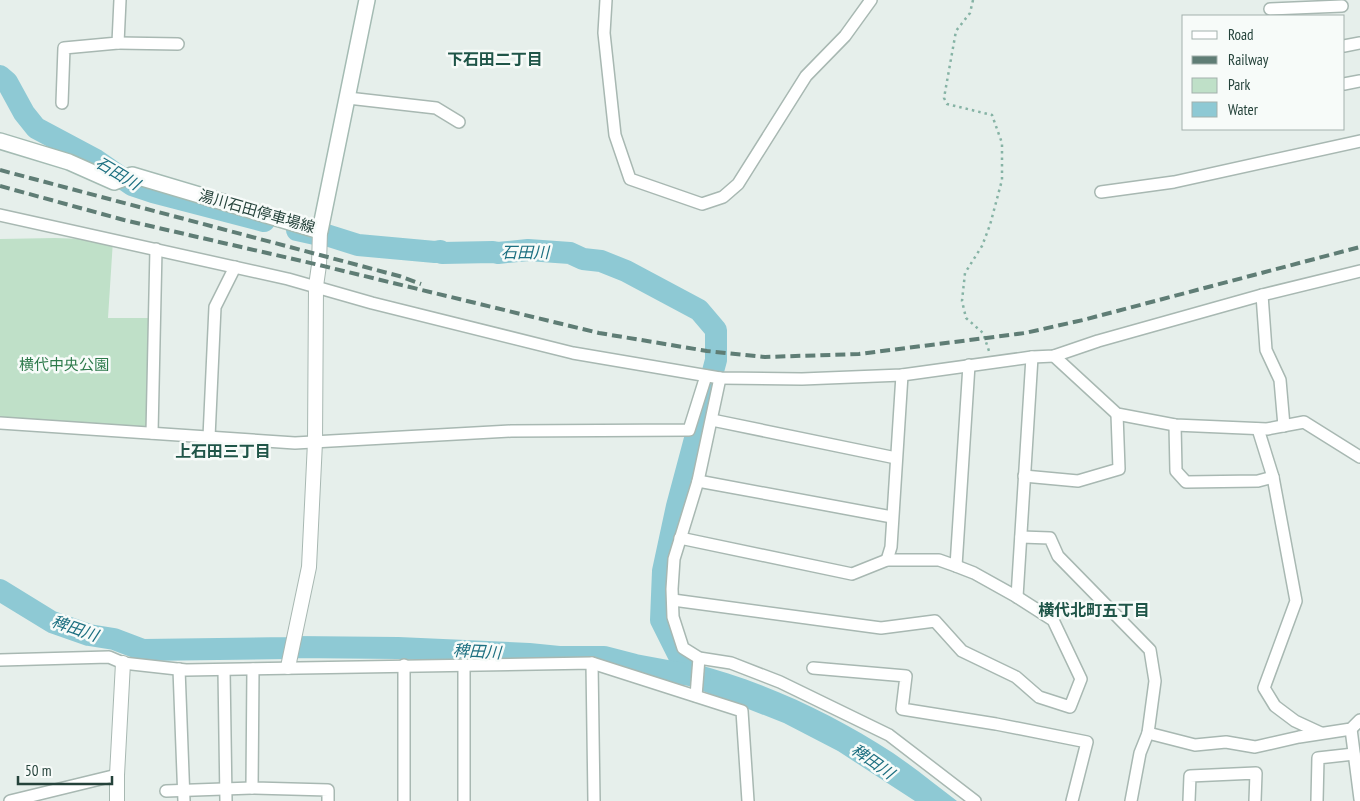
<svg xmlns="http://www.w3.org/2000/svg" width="1360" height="801" font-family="'PT Sans Narrow','Noto Sans JP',sans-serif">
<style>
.green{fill:#bfe0c8}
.water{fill:#8ec9d4}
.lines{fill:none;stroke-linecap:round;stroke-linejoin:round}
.river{stroke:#8ec9d4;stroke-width:22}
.minor-casing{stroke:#a8b8b2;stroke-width:14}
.tertiary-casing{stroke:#a8b8b2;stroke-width:16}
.secondary-casing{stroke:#a4bbb3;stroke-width:18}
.path{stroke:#86b3a5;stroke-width:2.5;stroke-dasharray:2.5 4;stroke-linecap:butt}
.minor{stroke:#fff;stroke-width:11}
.tertiary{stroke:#fff;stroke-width:14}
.secondary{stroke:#fff;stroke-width:15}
.rail{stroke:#5f7d75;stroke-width:4;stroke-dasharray:10 5;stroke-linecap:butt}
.labels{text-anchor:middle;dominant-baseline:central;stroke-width:5;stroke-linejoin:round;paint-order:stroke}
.street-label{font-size:15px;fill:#24423a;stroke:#f7fbf9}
.park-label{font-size:15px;fill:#2d7a4b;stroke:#f7fbf9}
.neighbourhood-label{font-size:16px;font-weight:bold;fill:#1f5548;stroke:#f7fbf9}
.water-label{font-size:16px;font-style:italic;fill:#1c6f80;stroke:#f7fbf9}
</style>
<rect width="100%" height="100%" fill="#e6efeb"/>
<polygon class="green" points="55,238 113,240 108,318 154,318 152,433 0,423 0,239"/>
<path class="water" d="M692 663C763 681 832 713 893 753 915 768 936 785 957 801H915L838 751 784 723 690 686 686 679V668Z"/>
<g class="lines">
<g class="river">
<polyline points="0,76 7,82 24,113 36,128 96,160 132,185 153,192 264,221"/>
<polyline points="297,230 315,234 320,233 358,245 435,252 440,251 442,253 493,252 498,253 528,250 570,253 583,259 601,261 626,271 699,310 716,330 716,360 677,506 663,571 661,620 680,658 697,676"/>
<polyline points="0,590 52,622 89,635 114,639 143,650 288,648 294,647 398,648 529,654 559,657 604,657 635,665 700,677"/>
</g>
<defs>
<g id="minor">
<polyline points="606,0 604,33 615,135 630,179 702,204 723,197 738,184 806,76 845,36 871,0"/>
<polyline points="1270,9 1342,6"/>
<polyline points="118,43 178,44"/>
<polyline points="1344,46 1360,43"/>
<polyline points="1344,84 1360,81"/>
<polyline points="348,98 436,108 459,122"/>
<polyline points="62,103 64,48 118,43 120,0"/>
<polyline points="1101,192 1174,182 1360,141"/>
<polyline points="0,215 288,279 372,303 573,353 720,378 802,379 902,375 1032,357 1054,356 1098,341 1262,295 1360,271"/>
<polyline points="1262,295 1266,350 1280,380 1284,426"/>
<polyline points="1054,356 1117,414 1175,425 1267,429 1304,422 1360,457"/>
<polyline points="720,378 698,481 674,559 672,589 673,617 683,648 699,658 731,663 780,682 889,735 975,801"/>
<polyline points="712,420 896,458"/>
<polyline points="0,423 295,443 511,431 689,430 706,376"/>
<polyline points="1175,425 1176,471 1186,482 1258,481 1273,477"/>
<polyline points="1258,429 1273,477 1296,601 1264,688 1275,706 1295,721 1321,733"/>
<polyline points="152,433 156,249"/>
<polyline points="209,437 215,307 235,267"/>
<polyline points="1024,476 1078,481 1119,469 1117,414"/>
<polyline points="698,481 892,517"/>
<polyline points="1021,537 1050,538 1058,556 1150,650 1155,681 1148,733"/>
<polyline points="887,560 891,547 902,375"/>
<polyline points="956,566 969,365"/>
<polyline points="1017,597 1032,357"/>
<polyline points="673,600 881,628 935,621 962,651 1016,677 1039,697 1070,707 1081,679 1053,620 1017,597 974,573 956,566 939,560 887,560 852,574 680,538"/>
<polyline points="0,660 109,657 123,663 186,670 592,663 742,711 748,801"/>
<polyline points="592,663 594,801"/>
<polyline points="464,665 464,801"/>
<polyline points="813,668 906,676 902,709 996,724 1087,742 1072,801"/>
<polyline points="179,669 184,801"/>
<polyline points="253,669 252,788 328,790 328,801"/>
<polyline points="224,670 226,801"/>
<polyline points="696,696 699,658"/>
<polyline points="1351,729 1360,799"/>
<polyline points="166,791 252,788"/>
<polyline points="10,801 117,775"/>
<polyline points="404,801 404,665"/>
<polyline points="1131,801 1140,753 1148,733 1195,745 1226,742 1255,747 1299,737 1351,729 1360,720"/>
<polyline points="1189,801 1190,776 1256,773 1255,801"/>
<polyline points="1317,801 1318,758 1354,754"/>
</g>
<g id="tertiary">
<polyline points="288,667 309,567 315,442 316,286 319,265 320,231"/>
<polyline points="117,801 117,775 123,663"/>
</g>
<polyline id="secondary" points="0,141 69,162 114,182 132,175 320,231 367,0"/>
</defs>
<use href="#minor" class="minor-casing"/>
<use href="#tertiary" class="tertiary-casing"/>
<use href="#secondary" class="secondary-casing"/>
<polyline class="path" points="973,0 970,13 956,31 944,98 947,104 992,115 1002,143 1002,180 990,225 982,246 965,273 962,301 966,318 983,333 989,351"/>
<use href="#minor" class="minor"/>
<use href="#tertiary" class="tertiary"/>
<use href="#secondary" class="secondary"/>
<g class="rail">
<polyline points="0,170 399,276 421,284"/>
<polyline points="0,186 124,220 319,265 599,333 707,351 765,357 859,354 1025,333 1083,320 1360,247"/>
</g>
</g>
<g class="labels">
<g class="street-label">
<text transform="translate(257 211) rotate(16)">湯川石田停車場線</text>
</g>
<g class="park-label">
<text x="64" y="364">横代中央公園</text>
</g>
<g class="neighbourhood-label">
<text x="495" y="59">下石田二丁目</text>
<text x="223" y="451">上石田三丁目</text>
<text x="1094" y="610">横代北町五丁目</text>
</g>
<g class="water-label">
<text transform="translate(118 173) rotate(31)">石田川</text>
<text x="525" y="252">石田川</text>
<text transform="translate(75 628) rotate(19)">稗田川</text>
<text transform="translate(477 651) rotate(3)">稗田川</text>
<text transform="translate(873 761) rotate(35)">稗田川</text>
</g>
</g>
<rect x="1182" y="15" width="162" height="115" fill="#f7fbf9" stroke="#a3b1ad"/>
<rect x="1192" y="31" width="25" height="8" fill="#ffffff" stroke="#a3b1ad"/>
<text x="1228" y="40" font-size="15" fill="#24423a">Road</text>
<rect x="1192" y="56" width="25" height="8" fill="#5f7d75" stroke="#a3b1ad"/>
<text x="1228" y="65" font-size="15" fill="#24423a">Railway</text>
<rect x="1192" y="78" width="25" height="15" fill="#bfe0c8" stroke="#a3b1ad"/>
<text x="1228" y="90" font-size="15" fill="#24423a">Park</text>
<rect x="1192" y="102" width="25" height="15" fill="#8ec9d4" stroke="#a3b1ad"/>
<text x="1228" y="115" font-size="15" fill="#24423a">Water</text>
<path d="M18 776v8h94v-8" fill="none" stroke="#24423a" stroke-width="2.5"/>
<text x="25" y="776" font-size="15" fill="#24423a" stroke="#f7fbf9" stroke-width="4" paint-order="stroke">50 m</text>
</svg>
